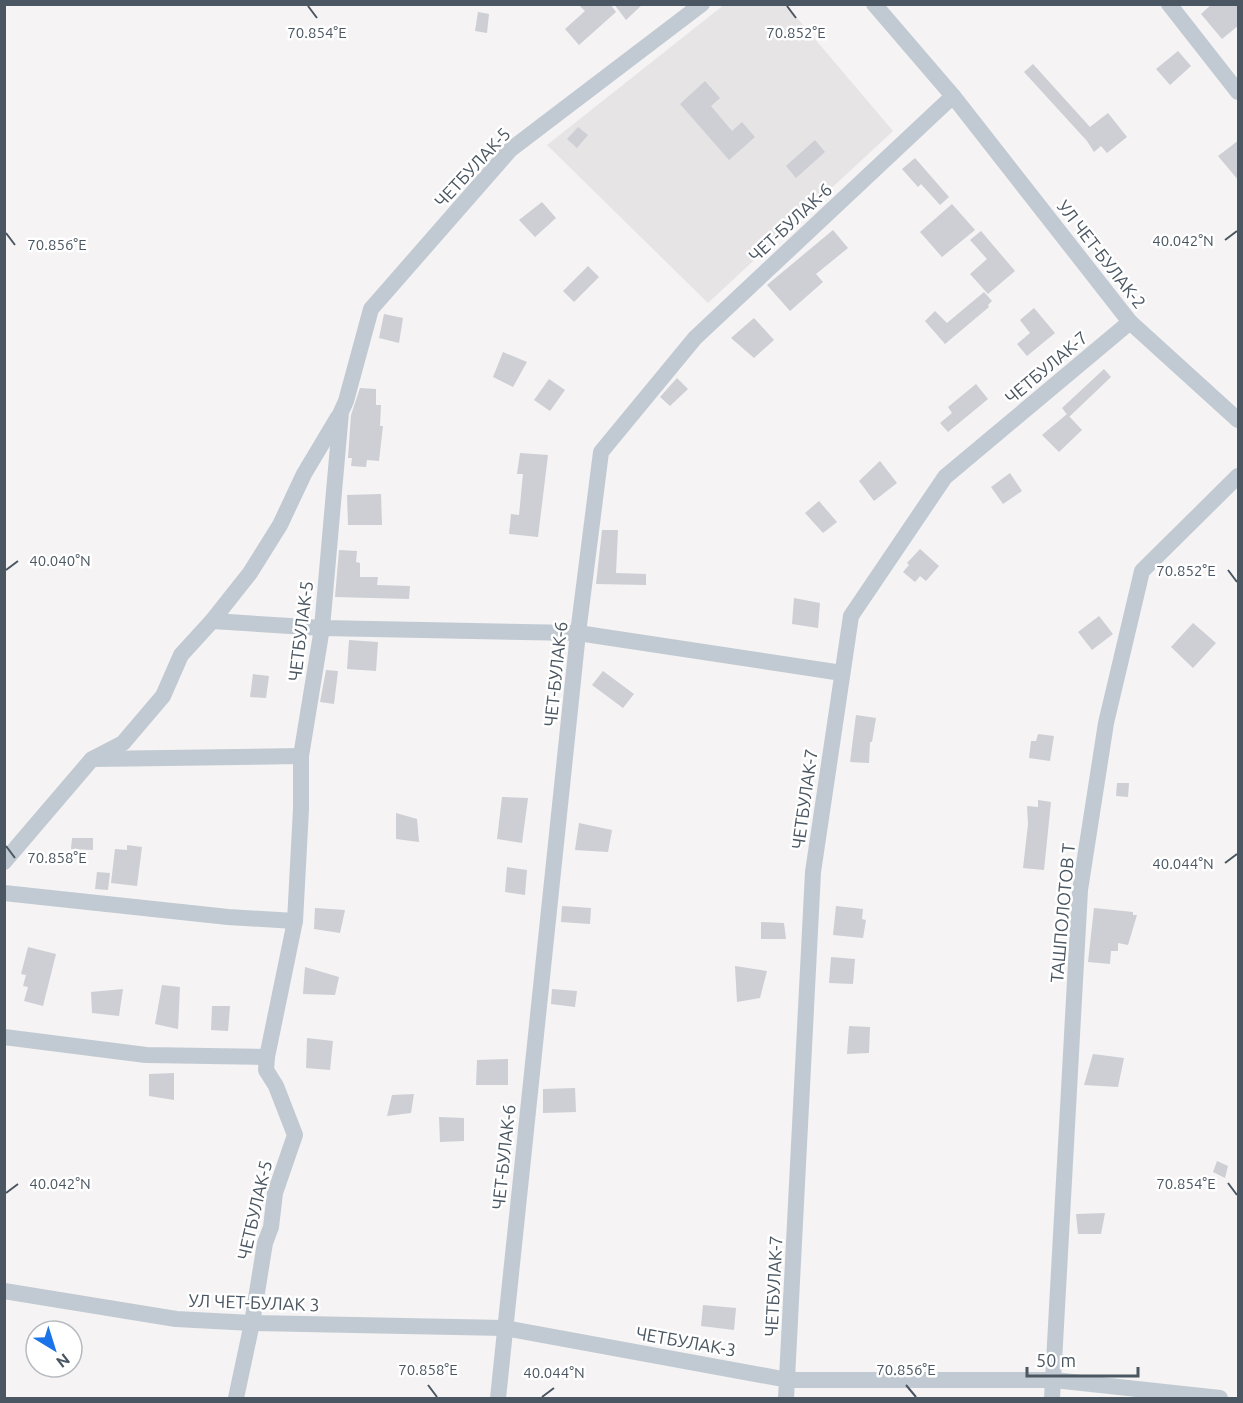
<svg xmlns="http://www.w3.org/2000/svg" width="1243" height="1403" font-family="Ubuntu,sans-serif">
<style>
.education{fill:#e6e4e5}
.building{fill:#cdcfd5}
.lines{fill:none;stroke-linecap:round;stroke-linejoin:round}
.minor{stroke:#c1cad2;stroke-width:16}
.ticks{fill:none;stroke:#4a5661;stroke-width:2}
.labels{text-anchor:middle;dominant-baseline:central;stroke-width:5;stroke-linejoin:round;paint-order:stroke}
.street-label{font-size:18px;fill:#4a5661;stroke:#fff}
.ticks-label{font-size:15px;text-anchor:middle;fill:#4a5661;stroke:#fff;stroke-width:5;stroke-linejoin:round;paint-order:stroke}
</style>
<rect width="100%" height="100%" fill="#f5f3f3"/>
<polygon class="education" points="725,4 786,5 893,131 708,303 547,145"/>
<g class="building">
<polygon points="578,4 610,4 616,12 579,45 565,29 585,11"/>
<polygon points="614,4 643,4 626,20"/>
<polygon points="1212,4 1239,4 1239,25 1222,39 1201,14"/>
<polygon points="478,12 489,14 487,33 475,31"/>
<polygon points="1178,51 1191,66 1170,85 1156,69"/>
<polygon points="1033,64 1090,127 1108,113 1127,137 1107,153 1101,146 1094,152 1087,141 1024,72"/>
<polygon points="705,81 720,98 711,106 732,131 742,122 755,137 729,160 680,104"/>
<polygon points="578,127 588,135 577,148 567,139"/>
<polygon points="815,140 825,152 796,178 786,166"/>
<polygon points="1239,140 1239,181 1218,156"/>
<polygon points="915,158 949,197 940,205 921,184 918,187 902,169"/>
<polygon points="542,202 556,218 535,237 519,220"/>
<polygon points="952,204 975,230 942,257 920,232"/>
<polygon points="833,230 848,248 816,274 823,282 790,311 767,285"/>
<polygon points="981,231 1015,271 988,294 970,274 987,259 970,240"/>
<polygon points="588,266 599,277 574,302 563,291"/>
<polygon points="984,292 992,301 988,305 989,307 945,344 925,321 935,311 947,323"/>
<polygon points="1034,308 1055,333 1027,356 1017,344 1030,333 1020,320"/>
<polygon points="384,314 403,318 399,343 379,338"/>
<polygon points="754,318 774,340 754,358 731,338"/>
<polygon points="503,352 527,362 513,387 493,377"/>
<polygon points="1104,369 1111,377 1069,417 1062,408"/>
<polygon points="677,378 688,389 670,406 660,397"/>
<polygon points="549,379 565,390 550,411 534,400"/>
<polygon points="976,384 988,399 948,432 940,423 952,413 948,407"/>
<polygon points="360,388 376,389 376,405 381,405 380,426 383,426 379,461 367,460 366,467 351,466 352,458 348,458 351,415"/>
<polygon points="1067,414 1082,430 1059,452 1042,435"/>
<polygon points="520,453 548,455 538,537 509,534 511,514 519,515 523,474 517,474"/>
<polygon points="880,461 897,483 874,501 859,481"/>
<polygon points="1010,473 1022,491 1003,504 991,487"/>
<polygon points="381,494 382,525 348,525 347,495"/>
<polygon points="819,501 837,522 823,533 805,513"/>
<polygon points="602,530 618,530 616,573 646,574 646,585 596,584"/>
<polygon points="920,549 939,566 926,581 920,576 915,582 903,572 909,565 907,563"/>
<polygon points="339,550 357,551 356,562 360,563 360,577 378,577 377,585 410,586 409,599 335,597"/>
<polygon points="794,598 820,603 818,628 792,624"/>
<polygon points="1099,616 1113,634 1092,650 1078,632"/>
<polygon points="1193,623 1216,643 1193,668 1171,647"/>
<polygon points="349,640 378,642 376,671 347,669"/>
<polygon points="326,670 338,671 334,704 320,702"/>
<polygon points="603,671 634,694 623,708 592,685"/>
<polygon points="253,674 269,676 266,698 250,697"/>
<polygon points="856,715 876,718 872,742 870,742 869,763 850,762"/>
<polygon points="1038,734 1054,736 1050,761 1029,758 1031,741 1036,741"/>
<polygon points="1117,783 1129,783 1128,797 1116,796"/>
<polygon points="502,797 528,798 522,843 497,839"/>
<polygon points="1038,800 1051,802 1044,870 1023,868 1028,824 1027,806 1038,807"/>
<polygon points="396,813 417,819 419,842 396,839"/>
<polygon points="579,823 612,830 608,852 575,850"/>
<polygon points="72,838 93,838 93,850 71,849"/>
<polygon points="127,845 142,847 137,886 111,883 115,849 127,850"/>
<polygon points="507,867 527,870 525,895 505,892"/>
<polygon points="97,872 110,873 108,890 95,889"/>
<polygon points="562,906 591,908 590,924 561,922"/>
<polygon points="836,906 863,909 862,919 866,920 863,938 833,935"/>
<polygon points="315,908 345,910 340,933 314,929"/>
<polygon points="1094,908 1133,912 1133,915 1137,915 1128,945 1118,943 1118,951 1111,951 1110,964 1088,962"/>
<polygon points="761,922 784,923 786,939 761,939"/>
<polygon points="28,947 56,954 43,1006 24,1001 28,987 23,986 26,975 21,974"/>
<polygon points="831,957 855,959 853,984 829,983"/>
<polygon points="735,966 767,971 760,998 737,1002"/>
<polygon points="305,967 339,977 335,995 303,994"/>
<polygon points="162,985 180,987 178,1029 155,1024"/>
<polygon points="123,989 119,1016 92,1013 91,992"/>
<polygon points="552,989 577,991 575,1007 551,1004"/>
<polygon points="212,1006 230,1006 228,1031 211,1030"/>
<polygon points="849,1026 870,1027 869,1053 847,1054"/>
<polygon points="307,1038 333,1041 330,1070 306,1068"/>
<polygon points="1093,1054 1124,1058 1118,1087 1084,1085"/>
<polygon points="508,1059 508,1085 476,1085 477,1060"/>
<polygon points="174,1073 174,1100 149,1096 149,1074"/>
<polygon points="575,1088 576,1112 543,1113 543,1089"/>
<polygon points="414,1094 411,1113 387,1116 392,1095"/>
<polygon points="439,1117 464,1118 464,1141 440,1142"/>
<polygon points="1217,1161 1228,1166 1225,1178 1213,1172"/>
<polygon points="1105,1213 1101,1234 1078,1234 1076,1214"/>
<polygon points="703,1305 736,1308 734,1330 701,1326"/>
</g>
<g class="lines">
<g class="minor">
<polyline points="874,4 953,96 1130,322 1238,420"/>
<polyline points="1169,4 1238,92"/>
<polyline points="212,621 322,628 578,633 842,673"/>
<polyline points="95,759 301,756"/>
<polyline points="4,862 92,759 123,743 163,696 181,655 212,621 250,573 280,525 304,474 338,417"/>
<polyline points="4,893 228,917 295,921"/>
<polyline points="4,1037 146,1055 267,1057"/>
<polyline points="4,1291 176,1319 252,1323 505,1328 788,1380 1054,1380 1220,1398"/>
<polyline points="236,1398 252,1323 265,1243 271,1227 275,1193 295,1135 276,1086 266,1070 267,1057 295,921 301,809 301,756 322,628 341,412 346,401 371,309 510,150 702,4"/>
<polyline points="498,1398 578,633 601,452 695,338 953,96"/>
<polyline points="786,1398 813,872 851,616 945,477 1130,322"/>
<polyline points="1052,1398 1080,890 1106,723 1142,571 1238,476"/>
</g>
</g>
<path class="ticks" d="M308 6 317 18M787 6 796 18M6 233 15 245M1225 240 1237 231M6 570 18 561M1228 570 1237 582M6 846 15 858M1225 863 1237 854M1228 1183 1237 1195M6 1193 18 1184M428 1385 437 1397M906 1385 916 1397M542 1397 554 1388"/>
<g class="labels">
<g class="street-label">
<text transform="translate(472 167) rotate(-47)">ЧЕТБУЛАК-5</text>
<text transform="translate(790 222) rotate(-43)">ЧЕТ-БУЛАК-6</text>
<text transform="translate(1102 254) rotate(52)">УЛ ЧЕТ-БУЛАК-2</text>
<text transform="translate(1046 367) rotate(-40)">ЧЕТБУЛАК-7</text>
<text transform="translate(300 631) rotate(-83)">ЧЕТБУЛАК-5</text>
<text transform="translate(555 674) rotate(-84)">ЧЕТ-БУЛАК-6</text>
<text transform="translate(804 799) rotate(-82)">ЧЕТБУЛАК-7</text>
<text transform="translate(1062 913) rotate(-85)">ТАШПОЛОТОВ Т</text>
<text transform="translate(503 1157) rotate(-84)">ЧЕТ-БУЛАК-6</text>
<text transform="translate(254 1210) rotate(-77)">ЧЕТБУЛАК-5</text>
<text transform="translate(773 1286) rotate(-87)">ЧЕТБУЛАК-7</text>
<text transform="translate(254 1302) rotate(2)">УЛ ЧЕТ-БУЛАК 3</text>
<text transform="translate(686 1341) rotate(10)">ЧЕТБУЛАК-3</text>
</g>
</g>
<g class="ticks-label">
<text x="317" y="38">70.854°E</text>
<text x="796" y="38">70.852°E</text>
<text x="1183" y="246">40.042°N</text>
<text x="57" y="250">70.856°E</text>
<text x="60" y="566">40.040°N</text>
<text x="1186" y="576">70.852°E</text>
<text x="57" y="863">70.858°E</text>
<text x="1183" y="869">40.044°N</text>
<text x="1186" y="1189">70.854°E</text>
<text x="60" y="1189">40.042°N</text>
<text x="428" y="1375">70.858°E</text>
<text x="906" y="1375">70.856°E</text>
<text x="554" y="1378">40.044°N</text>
</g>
<rect width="1243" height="1403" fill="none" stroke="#4a5661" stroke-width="12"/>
<g transform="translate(54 1349) rotate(142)"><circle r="28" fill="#ffffff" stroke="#b7bbc0" stroke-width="1.5"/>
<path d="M0-4.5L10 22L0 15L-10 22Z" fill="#1a73e8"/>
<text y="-9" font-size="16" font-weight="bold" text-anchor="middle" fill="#4a5661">N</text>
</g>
<path d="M1027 1367v9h111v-9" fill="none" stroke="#4a5661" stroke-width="3"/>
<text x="1036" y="1367" font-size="18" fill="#4a5661" stroke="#ffffff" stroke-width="4.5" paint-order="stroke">50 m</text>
</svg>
